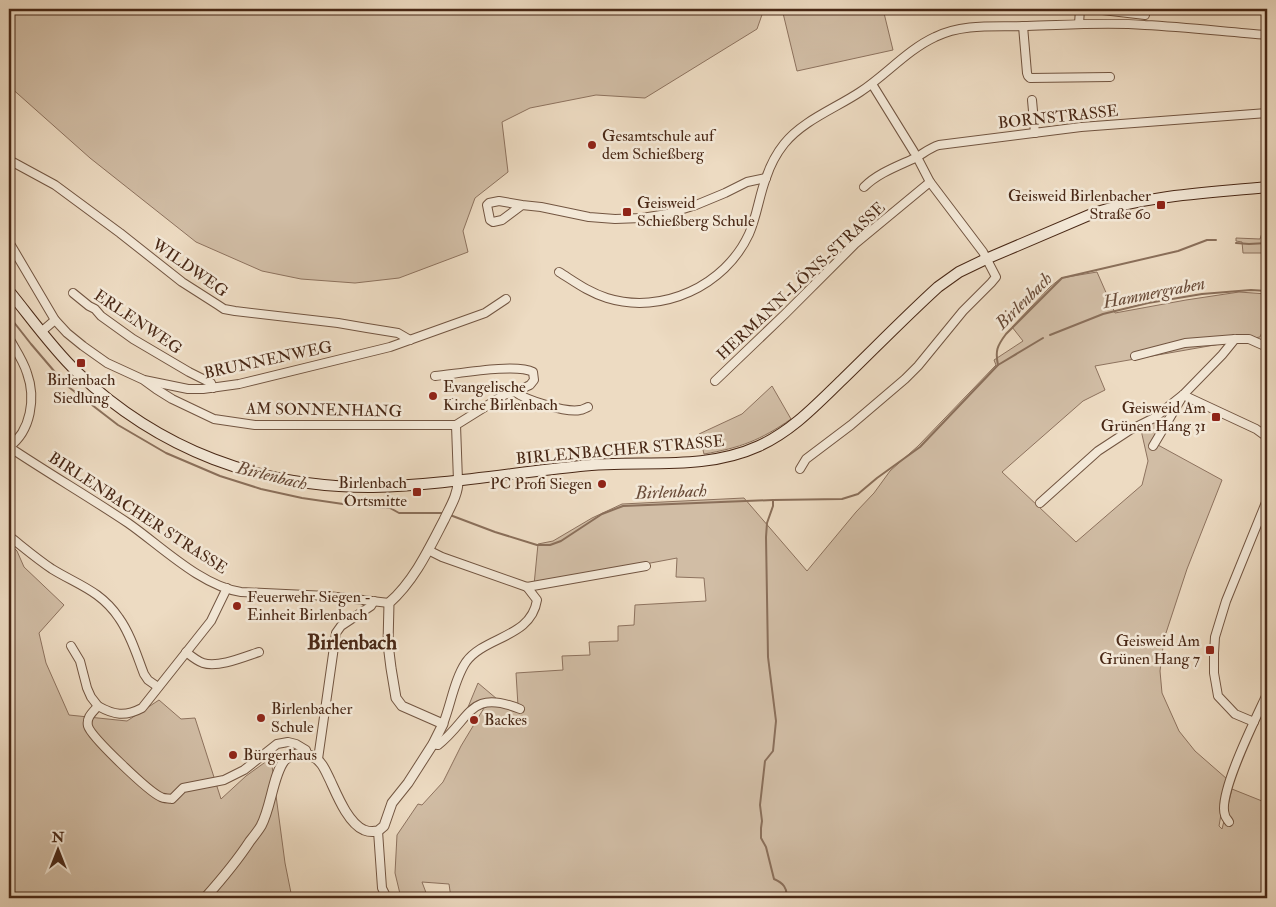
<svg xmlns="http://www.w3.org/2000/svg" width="1276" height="907" font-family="'IM FELL Double Pica',serif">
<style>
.green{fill:#d1bda5;stroke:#8d725e}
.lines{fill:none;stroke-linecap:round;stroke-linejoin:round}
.stream{stroke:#8a6f5a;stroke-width:2}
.minor-casing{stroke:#725541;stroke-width:10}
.tertiary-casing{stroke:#725541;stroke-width:11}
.secondary-casing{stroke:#492816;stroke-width:12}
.minor{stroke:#f3e8d7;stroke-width:8}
.tertiary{stroke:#f3e8d7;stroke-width:9}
.secondary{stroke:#f3e8d7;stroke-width:10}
.poi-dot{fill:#8f2418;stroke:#f3e8d7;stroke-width:2}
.labels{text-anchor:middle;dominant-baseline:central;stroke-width:5;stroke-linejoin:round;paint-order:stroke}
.street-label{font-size:16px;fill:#492816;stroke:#f3e8d7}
.poi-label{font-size:16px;fill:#492816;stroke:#f3e8d7;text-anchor:start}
.water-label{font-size:18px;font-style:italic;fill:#694b38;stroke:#f3e8d7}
.district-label{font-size:21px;font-weight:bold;fill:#492816;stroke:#f3e8d7}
</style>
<rect width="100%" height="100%" fill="#eddbc2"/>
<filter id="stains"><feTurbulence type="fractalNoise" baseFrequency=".004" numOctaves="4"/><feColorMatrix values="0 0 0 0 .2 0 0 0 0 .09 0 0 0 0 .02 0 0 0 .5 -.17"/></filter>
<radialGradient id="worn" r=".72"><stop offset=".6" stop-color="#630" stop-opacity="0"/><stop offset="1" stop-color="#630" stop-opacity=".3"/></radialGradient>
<g class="green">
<polygon points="9,9 764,9 757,29 645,98 596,95 530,108 502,122 508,172 475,198 463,231 468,252 399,278 355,283 301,279 262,271 196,242 90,158 9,86"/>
<polygon points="782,9 883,9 893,50 797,71"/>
<polygon points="1262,233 1267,233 1267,253 1243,253 1242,242 1236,241 1236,238 1260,239"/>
<polygon points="1097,272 1115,313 1186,300 1239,292 1267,294 1267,320 1260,337 1095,366 1105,390 1083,401 1002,472 1076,542 1142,485 1148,461 1141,430 1169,404 1179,411 1158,445 1222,480 1187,569 1164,639 1160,671 1162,693 1179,731 1195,751 1227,779 1219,826 1222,829 1232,789 1267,803 1267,898 451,898 449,884 422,882 428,898 401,898 395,873 397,835 418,804 422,805 443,782 461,746 484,708 466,712 478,683 497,699 518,706 516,673 563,670 562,656 590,655 589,642 618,641 618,626 634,625 635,605 706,601 704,578 676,577 677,558 534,585 538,544 553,541 592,518 622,504 744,498 807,571 856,512 874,493 890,471 918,446 996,365 994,360 1023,341 1012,327 1050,287 1061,278"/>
<path d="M772 386 791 419C761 440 740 448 704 454L699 434 742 414Z"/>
<polygon points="9,543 17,551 24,567 64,605 39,633 46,663 69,715 127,721 159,700 181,719 195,718 221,799 246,776 271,758 285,863 292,898 9,898"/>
</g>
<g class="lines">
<g class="stream">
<polyline points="1236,243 1249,244 1267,243"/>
<polyline points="9,316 31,344 66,385 118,425 166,453 220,476 261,489 302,498 343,504 390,508 399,513 443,513"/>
<polyline points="1050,335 1103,314 1148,303 1202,294 1251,290 1267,291"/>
<polyline points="998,365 1043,338"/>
<path d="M773 500V506L767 523 766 537 768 657 776 721 773 751 765 761 760 805 762 821 761 828V838L766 847 774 879C783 883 788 888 786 898"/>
<path d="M450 515 495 532 537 545H550L561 541 602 514 623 506 773 500 842 499 858 494 877 478 920 447 998 365C995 351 997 346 1006 334L1062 278 1178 251 1207 240H1216"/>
</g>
<defs>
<g id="minor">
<polyline points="1094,9 1145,15"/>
<polyline points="1079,24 1080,9"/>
<polyline points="1023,26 1027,73 1028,76 1030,78 1110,77"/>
<polyline points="872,84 914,152"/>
<polyline points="1032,100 1035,133"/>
<polyline points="9,160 55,185 120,233 182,282 218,305 224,309 235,311 338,323 367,328 398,333 410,340"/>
<path d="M864 187C878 173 898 166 915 158 923 154 929 148 939 145L1081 127 1267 113"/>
<polyline points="522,205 499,201 489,203 487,205 490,220 493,222 502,220 522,205 541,207 589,217 615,219 642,218 667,214 696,205 725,193 747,182 766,178"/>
<polyline points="9,242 55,320 41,332"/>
<path d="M559 272C575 282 588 292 607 298 662 315 725 286 749 234 757 216 759 196 766 178 770 166 776 154 784 144 802 121 836 108 860 92 886 75 907 50 935 37 963 23 996 27 1027 26 1066 25 1106 22 1145 25 1186 27 1227 32 1267 35"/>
<polyline points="73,293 89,306 95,309 101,316 133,339 189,372 211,383 213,388"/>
<polyline points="55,320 67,333 83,346 107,363 144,380 188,389 203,389 239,384 390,347 485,313 506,299"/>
<path d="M9 338C15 349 23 360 27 373 36 398 31 431 9 447"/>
<polyline points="1135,356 1185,343 1235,339 1249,339 1267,347"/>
<path d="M435 376C457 374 516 363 533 372L534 380 530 385 515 392"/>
<polyline points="145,381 156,389 172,399 214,419 255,425 456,425"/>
<polyline points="715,381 785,314 855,244 930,182"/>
<polyline points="1183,395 1256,429 1267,437"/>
<polyline points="1153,446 1181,399"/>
<path d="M9 447C48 473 89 497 128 523 161 546 201 586 241 592L328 596 389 603"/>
<polyline points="800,469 806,459 851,425 905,379 918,366 963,311 991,283 996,277 983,252 930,182 917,157"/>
<path d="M458 481 456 425 504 395 515 392C526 400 566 413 580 410 583 410 585 408 588 407"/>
<polyline points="1040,503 1098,451 1130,430 1154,418 1183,395 1222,355 1235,339"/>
<path d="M9 536C23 547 37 559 52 569 78 585 101 591 119 618 131 635 137 656 144 674L148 680 158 687"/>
<polyline points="428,550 442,557 527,587 646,566"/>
<path d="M227 588 211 621 142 708C125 717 114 715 98 706 93 712 86 717 88 726 91 737 149 792 161 797 164 799 169 798 172 799L183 788 224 780 244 770 277 744 288 742 296 744 306 750 307 754"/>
<polyline points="71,646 80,661 87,688 91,697 98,706"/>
<path d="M186 652C191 656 197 661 203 663 218 668 244 657 259 652"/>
<polyline points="1254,722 1235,714 1218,696 1214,673 1214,653 1215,637 1226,601 1267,500"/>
<path d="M443 724C451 704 454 680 466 662 485 636 531 638 537 600L527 587"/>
<path d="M433 744 438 745C471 719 469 688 520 709"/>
<polyline points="318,759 336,633 341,626 371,606 374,601"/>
<path d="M1229 822C1228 820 1225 817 1225 815 1217 795 1257 716 1267 694"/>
<polyline points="378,831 382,888 387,898"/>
</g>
<path id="tertiary" d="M205 898C221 880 237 861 250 841 254 836 258 831 261 826 271 808 273 775 284 761 291 753 303 752 312 756 322 761 325 770 330 780 337 795 348 823 364 830 369 832 373 832 378 831L384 826 392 803 408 783 433 744 443 724 402 706 396 698 391 668 388 644 389 603C414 581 429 549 444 520 450 507 458 495 458 481"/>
<path id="secondary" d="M9 291C31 318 52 348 77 372 159 450 260 488 373 487 442 485 511 473 580 466 640 459 702 472 759 446 792 431 816 405 842 380 874 349 905 317 938 287L959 272 986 259 1094 213C1149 195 1209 193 1267 187"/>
</defs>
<use href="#minor" class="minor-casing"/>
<use href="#tertiary" class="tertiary-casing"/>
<use href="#secondary" class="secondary-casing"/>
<use href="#minor" class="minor"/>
<use href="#tertiary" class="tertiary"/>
<use href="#secondary" class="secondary"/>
</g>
<g class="poi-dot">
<circle cx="592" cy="145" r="5"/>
<rect x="1156" y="200" width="10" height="10" rx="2.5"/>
<rect x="622" y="207" width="10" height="10" rx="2.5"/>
<rect x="76" y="358" width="10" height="10" rx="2.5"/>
<circle cx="433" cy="396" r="5"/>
<rect x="1211" y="412" width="10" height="10" rx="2.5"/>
<circle cx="602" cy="484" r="5"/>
<rect x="412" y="487" width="10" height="10" rx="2.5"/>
<circle cx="237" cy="606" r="5"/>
<rect x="1205" y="645" width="10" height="10" rx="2.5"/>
<circle cx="261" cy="718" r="5"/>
<circle cx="474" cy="720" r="5"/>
<circle cx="233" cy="755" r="5"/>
</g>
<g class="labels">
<g class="street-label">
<text transform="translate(1058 117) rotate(-6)">BORNSTRASSE</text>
<text transform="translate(190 268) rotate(35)">WILDWEG</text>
<text transform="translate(801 281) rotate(-43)">HERMANN-LÖNS-STRASSE</text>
<text transform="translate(138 322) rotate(34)">ERLENWEG</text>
<text transform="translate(268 360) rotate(-12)">BRUNNENWEG</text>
<text transform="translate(324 410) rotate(1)">AM SONNENHANG</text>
<text transform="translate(620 450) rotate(-5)">BIRLENBACHER STRASSE</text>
<text transform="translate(138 513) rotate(33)">BIRLENBACHER STRASSE</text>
</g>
<g class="poi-label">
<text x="602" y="136">Gesamtschule auf<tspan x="602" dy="18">dem Schießberg</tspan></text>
<text x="1151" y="196" text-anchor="end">Geisweid Birlenbacher<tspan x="1151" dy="18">Straße 60</tspan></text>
<text x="637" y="203">Geisweid<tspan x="637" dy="18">Schießberg Schule</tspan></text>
<text x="81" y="380" text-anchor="middle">Birlenbach<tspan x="81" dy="18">Siedlung</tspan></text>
<text x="443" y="387">Evangelische<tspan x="443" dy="18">Kirche Birlenbach</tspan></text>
<text x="1206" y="408" text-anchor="end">Geisweid Am<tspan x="1206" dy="18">Grünen Hang 31</tspan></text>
<text x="407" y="483" text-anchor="end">Birlenbach<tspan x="407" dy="18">Ortsmitte</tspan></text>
<text x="592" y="484" text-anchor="end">PC Profi Siegen</text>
<text x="247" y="597">Feuerwehr Siegen -<tspan x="247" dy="18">Einheit Birlenbach</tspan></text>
<text x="1200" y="641" text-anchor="end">Geisweid Am<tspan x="1200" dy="18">Grünen Hang 7</tspan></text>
<text x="271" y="709">Birlenbacher<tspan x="271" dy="18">Schule</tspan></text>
<text x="484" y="720">Backes</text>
<text x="243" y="755">Bürgerhaus</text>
</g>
<g class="water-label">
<text transform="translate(1154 293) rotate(-11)">Hammergraben</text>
<text transform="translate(1024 301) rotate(-45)">Birlenbach</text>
<text transform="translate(272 476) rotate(14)">Birlenbach</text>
<text transform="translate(671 492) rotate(-2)">Birlenbach</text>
</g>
<g class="district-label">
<text x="352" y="642">Birlenbach</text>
</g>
</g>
<rect width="1276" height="907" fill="none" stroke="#eddbc2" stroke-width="30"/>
<rect x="10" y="10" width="1256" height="887" fill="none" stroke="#492816" stroke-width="2.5"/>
<rect x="15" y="15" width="1246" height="877" fill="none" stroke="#492816"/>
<g transform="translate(58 850)" stroke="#f3e8d7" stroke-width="4" paint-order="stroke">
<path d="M0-4L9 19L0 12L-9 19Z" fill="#492816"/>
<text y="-8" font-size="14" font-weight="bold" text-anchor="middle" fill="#492816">N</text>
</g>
<rect width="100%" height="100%" filter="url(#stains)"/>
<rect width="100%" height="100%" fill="url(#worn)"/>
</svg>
